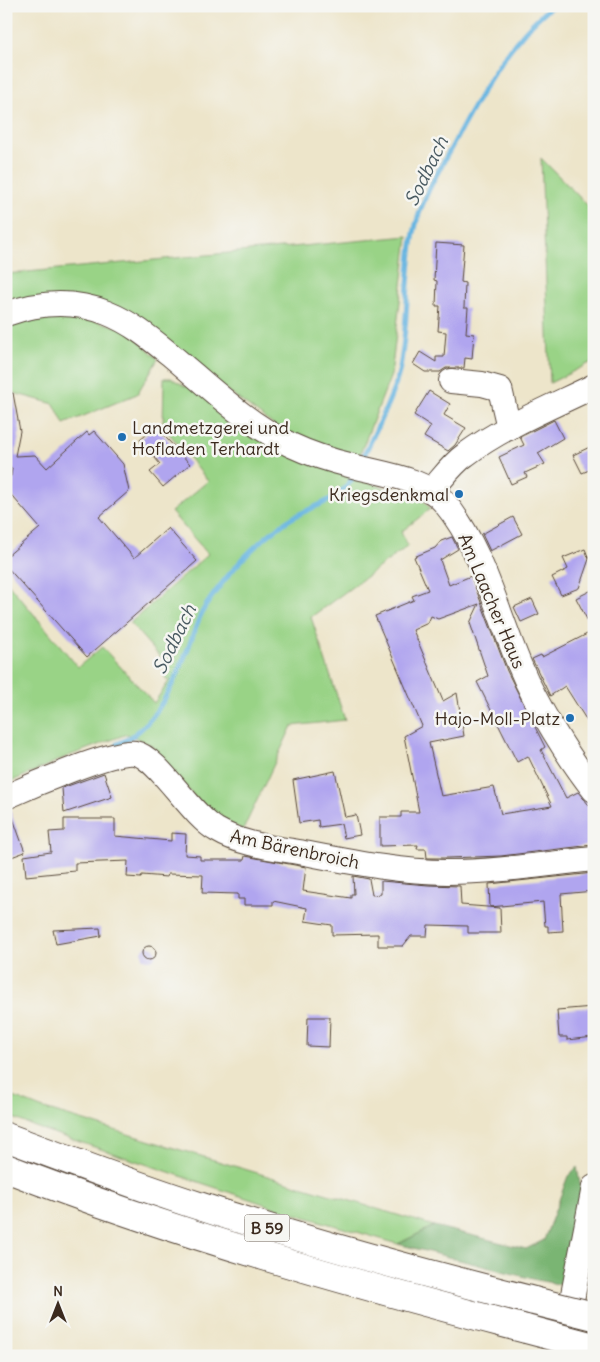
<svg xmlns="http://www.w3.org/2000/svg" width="600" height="1362" font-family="Delius,sans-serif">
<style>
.green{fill:#99d386;stroke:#6a7e52}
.forest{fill:#7ab573;stroke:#5a7048}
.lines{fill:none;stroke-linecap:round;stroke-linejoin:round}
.stream{stroke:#67b5e1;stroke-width:5}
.building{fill:#b0a5ef;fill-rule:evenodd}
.minor-casing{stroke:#564638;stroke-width:26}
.highway-casing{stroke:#564638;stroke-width:30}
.minor{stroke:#fff;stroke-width:24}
.highway{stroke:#fff;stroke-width:28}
.highway-bridge-casing{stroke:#564638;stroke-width:30;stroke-linecap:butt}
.highway-bridge{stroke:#fff;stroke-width:28}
.poi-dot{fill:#1f6fb2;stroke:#f6f6f2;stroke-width:2}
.labels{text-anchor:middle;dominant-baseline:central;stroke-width:5;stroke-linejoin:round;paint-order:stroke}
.shield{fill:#f6f6f2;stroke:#73675e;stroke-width:1}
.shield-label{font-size:16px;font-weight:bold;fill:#3b2a1e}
.poi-label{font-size:18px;fill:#3b2a1e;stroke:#f6f6f2;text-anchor:end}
.street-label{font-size:18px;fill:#3b2a1e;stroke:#f6f6f2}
.water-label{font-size:19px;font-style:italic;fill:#4a5b62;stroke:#f6f6f2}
</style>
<rect width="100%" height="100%" fill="#f6f6f2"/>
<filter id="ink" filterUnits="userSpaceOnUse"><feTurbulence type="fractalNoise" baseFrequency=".02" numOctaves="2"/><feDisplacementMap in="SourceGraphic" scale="10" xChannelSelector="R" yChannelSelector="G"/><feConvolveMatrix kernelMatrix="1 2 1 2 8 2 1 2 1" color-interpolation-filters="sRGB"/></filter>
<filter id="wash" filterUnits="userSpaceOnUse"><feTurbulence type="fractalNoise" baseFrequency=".0096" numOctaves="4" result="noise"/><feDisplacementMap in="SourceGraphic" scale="20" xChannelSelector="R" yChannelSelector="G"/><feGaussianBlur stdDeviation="1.12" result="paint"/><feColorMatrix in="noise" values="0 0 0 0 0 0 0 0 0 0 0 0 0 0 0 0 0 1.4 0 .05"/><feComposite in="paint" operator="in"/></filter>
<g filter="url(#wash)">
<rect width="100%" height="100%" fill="#ede5ca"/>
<g class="green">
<polygon points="541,158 594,212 594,361 550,383"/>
<polygon points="408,236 391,375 357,462 295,441 136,323 6,310 6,274"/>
<polygon points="47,309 127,329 158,359 137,394 64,424 54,404 6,391 6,318"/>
<polygon points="164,378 171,378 186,387 189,383 351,476 425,502 430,509 401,532 408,546 311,617 345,720 292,726 243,830 214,815 196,799 151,745 127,734 66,757 6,784 6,581 78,667 102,647 154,703 169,681 164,677 168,666 130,623 208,554 171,512 208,481 163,426"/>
<polygon points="6,1094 41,1108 434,1226 398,1244 282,1210 35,1127 6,1115"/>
</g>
<polygon class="forest" points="577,1167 582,1195 563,1285 537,1280 398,1244 434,1226 526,1249 544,1240 568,1176"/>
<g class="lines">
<g class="stream">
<path d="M362 460C373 435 393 398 399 372 409 327 405 279 414 233 420 203 435 177 450 150 477 100 506 42 552 6"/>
<path d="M117 744C155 730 175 681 189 646 194 633 198 618 205 607 226 575 252 546 283 524 309 504 335 507 354 476"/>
</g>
</g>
<g id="blocks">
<g class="building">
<polygon points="436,243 464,245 461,282 465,283 464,308 468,308 466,333 474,334 472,359 465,358 464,368 446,368 440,372 425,372 413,364 420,352 436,362 436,357 444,357 446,332 438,331 440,306 436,306 437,281 434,280"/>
<polygon points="429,391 450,404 444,415 466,428 455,445 448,451 424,437 431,426 414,415"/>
<polygon points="13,393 20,431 15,456 35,455 47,468 87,432 89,435 94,431 123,464 129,491 99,517 134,558 168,528 197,561 87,657 6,566 6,557 40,528 6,489 6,480 11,476 12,468 6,467 6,394"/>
<polygon points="554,420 563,438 538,453 545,464 525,473 527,477 511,484 499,457 524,445 520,437"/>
<polygon points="156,427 190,464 163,487 150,472 160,464 140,440"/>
<polygon points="594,445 594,468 582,473 573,455"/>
<polygon points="513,517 522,534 490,551 482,534"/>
<path d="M452 537 458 549 440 560 449 585 471 576 507 671 545 747 541 750 566 798 578 792 594 811V844L592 845 501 856 447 858H427L426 849H417L418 845 380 846V817H401V812H419L404 736 422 726 375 616 414 600 412 596 428 590 414 557 435 548 441 541ZM479 604 470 623 488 676 477 682 517 762 528 756 552 806 501 814 494 787 441 796 429 743 464 736 457 693 443 701 413 630 428 623 431 616 438 619Z"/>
<polygon points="585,549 589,559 579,588 561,595 552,577 568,569 563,558"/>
<polygon points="594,589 594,732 565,686 550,696 532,659 541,655 542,657 593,631 576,598"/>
<polygon points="532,599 539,614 521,622 514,607"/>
<polygon points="335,771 345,817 356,815 360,835 344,838 341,824 319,827 318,820 299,823 293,780"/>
<polygon points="104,773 112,797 64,813 62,788"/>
<polygon points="6,810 10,810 25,852 6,859"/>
<polygon points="64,819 115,819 115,836 171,841 171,833 186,834 185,855 200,856 200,860 244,860 245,856 306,867 303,891 351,898 351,894 354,894 353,876 369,879 372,895 381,894 381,881 428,885 460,886 461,905 500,908 501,933 468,933 468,926 428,925 427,936 411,936 403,946 378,946 378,934 332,935 332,925 305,921 307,908 273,901 273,905 244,905 244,899 238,899 238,894 202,893 203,875 168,874 167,877 142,875 141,878 127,877 128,861 75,863 75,871 26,876 24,856 51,852 49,832 64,831"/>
<polygon points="594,873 594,891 561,894 563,931 548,932 548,926 545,926 543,902 490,907 489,884"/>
<polygon points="100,928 101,936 56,944 53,930"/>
<circle cx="149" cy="953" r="7"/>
<polygon points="593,1007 594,1037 567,1040 567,1037 559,1037 557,1010"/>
<polygon points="308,1017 330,1017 329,1047 307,1046"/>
</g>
</g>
</g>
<g filter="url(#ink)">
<use href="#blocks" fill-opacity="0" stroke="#564638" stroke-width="1"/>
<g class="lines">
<defs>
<g id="minor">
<path d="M6 314C39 302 74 300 107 313 132 323 151 339 172 356 209 387 247 424 291 445 310 454 332 461 353 466 382 474 424 478 444 502 482 547 497 612 520 666 536 705 568 757 594 790"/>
<polyline points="451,381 482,384 500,389 509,428"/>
<path d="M431 491C442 479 452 464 465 455 504 426 551 407 594 386"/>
<path d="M6 797C30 786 113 750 135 753 158 757 191 816 217 830 242 845 276 848 304 853 351 862 399 872 447 872 496 872 545 864 594 859"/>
<polyline points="561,1356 594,1187"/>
</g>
<g id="highway">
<path d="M6 1137C71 1161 136 1186 202 1207 312 1243 423 1273 534 1301"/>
<path d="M6 1168C175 1234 351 1283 526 1329"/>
</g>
</defs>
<use href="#minor" class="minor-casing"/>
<use href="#highway" class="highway-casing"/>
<use href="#minor" class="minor"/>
<use href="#highway" class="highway"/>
<defs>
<g id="highway-bridge">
<polyline points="534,1301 594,1316"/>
<polyline points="526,1329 594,1347"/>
</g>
</defs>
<use href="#highway-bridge" class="highway-bridge-casing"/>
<use href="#highway-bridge" class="highway-bridge"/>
</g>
</g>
<g class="poi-dot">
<circle cx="122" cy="437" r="5"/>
<circle cx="459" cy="494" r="5"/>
<circle cx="570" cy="718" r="5"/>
</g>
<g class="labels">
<rect class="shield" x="244.5" y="1214.5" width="45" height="27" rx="4"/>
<g class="shield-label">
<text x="267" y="1228">B 59</text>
</g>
<g class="poi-label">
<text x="132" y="427" text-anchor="start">Landmetzgerei und<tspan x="132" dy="21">Hofladen Terhardt</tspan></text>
<text x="449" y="494">Kriegsdenkmal</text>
<text x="560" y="718">Hajo-Moll-Platz</text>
</g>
<g class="street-label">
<text transform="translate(492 601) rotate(67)">Am Laacher Haus</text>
<text transform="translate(295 849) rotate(12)">Am Bärenbroich</text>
</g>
<g class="water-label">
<text transform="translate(426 171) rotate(-64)">Sodbach</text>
<text transform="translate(174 639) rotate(-64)">Sodbach</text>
</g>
</g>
<rect width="600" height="1362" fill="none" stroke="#f6f6f2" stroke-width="25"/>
<g transform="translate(58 1304)" stroke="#f6f6f2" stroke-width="4" paint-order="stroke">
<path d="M0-4L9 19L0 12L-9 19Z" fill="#3b2a1e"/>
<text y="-8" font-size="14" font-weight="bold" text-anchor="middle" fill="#3b2a1e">N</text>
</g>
</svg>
